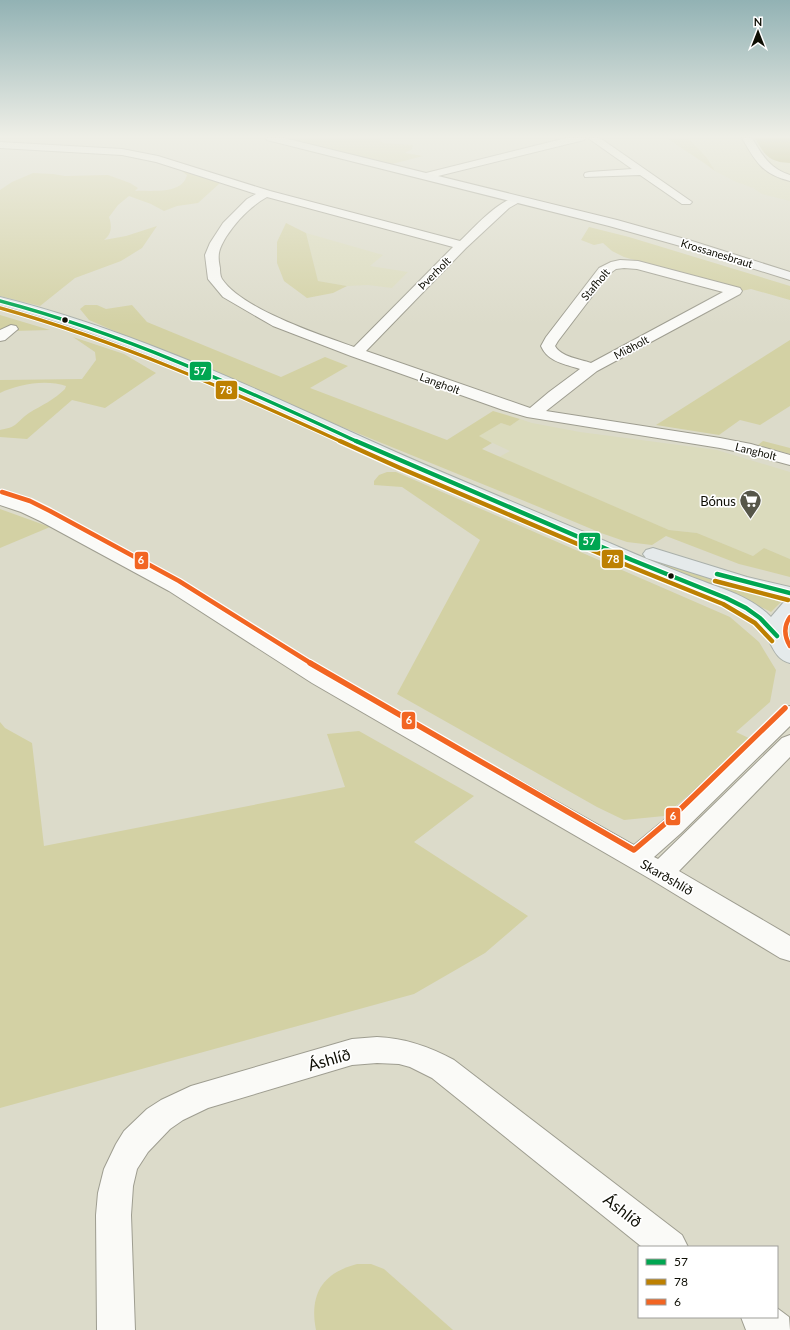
<svg xmlns="http://www.w3.org/2000/svg" width="790" height="1330" font-family="Lato,sans-serif">
<style>
.built{fill:#dbdbbd}
.green{fill:#d3d1a4}
.water{fill:#b1ae66}
.lines{fill:none;stroke-linecap:round;stroke-linejoin:round}
.street-casing{stroke:#9e9d90;stroke-width:2}
.secondary-casing{stroke:#9e9d90;stroke-width:2}
.highway-casing{stroke:#aab0ab;stroke-width:2}
.street{fill:#fafaf7;fill-rule:evenodd}
.secondary{fill:#f4f5f4;fill-rule:evenodd}
.highway{fill:#e5eaeb;fill-rule:evenodd}
.bus-1-far1-casing{stroke:#fff;stroke-width:5.5}
.bus-1-casing{stroke:#fff;stroke-width:7}
.bus-2-far1-casing{stroke:#fff;stroke-width:5.5}
.bus-2-casing{stroke:#fff;stroke-width:7}
.bus-3-far1-casing{stroke:#fff;stroke-width:7}
.bus-3-casing{stroke:#fff;stroke-width:8}
.bus-1-far1{stroke:#00a651;stroke-width:3.5}
.bus-1{stroke:#00a651;stroke-width:4.5}
.bus-2-far1{stroke:#bd8001;stroke-width:3.5}
.bus-2{stroke:#bd8001;stroke-width:4.5}
.bus-3-far1{stroke:#f26522;stroke-width:4.5}
.bus-3{stroke:#f26522;stroke-width:5.5}
.bus-dot{fill:#0e0e04;stroke:#fff;stroke-width:1.5}
.labels{text-anchor:middle;dominant-baseline:central;stroke-width:3.5;stroke-linejoin:round;paint-order:stroke}
.far-street-label{font-size:11px;fill:#0e0e04;stroke:#fff}
.poi-label{font-size:13px;fill:#0e0e04;stroke:#fff;text-anchor:end}
.street-label{font-size:13px;fill:#0e0e04;stroke:#fff}
.near-street-label{font-size:16px;fill:#0e0e04;stroke:#fff}
.line-badge{stroke:#fff;stroke-width:1.5}
.badge-label{font-size:11px;text-anchor:middle;font-weight:bold;fill:#fff}
</style>
<rect width="100%" height="100%" fill="#dcdbca"/>
<g class="built">
<polygon points="688,138 755,138 765,156 772,160 790,163 790,201 762,194 753,188 734,181 715,171 707,158"/>
<polygon points="306,233 383,255 370,266 408,272 392,288 368,285 347,286 318,281"/>
<polygon points="520,419 532,423 580,432 717,450 790,472 790,559 764,548 753,556 697,533 669,530 499,457 510,451 478,436 501,423 510,426"/>
</g>
<g class="green">
<polygon points="296,138 381,138 380,141 383,143 413,145 412,149 405,153 423,156 392,164 293,140"/>
<path d="M667 138H688L707 158 715 171C700 159 683 150 667 138Z"/>
<path d="M177 168 220 183 198 203 177 206 164 211 151 204 129 196 118 205 109 217C112 226 112 234 104 240L126 236 157 226 142 248 121 261 75 278 40 306 0 296V190L12 182 33 173 53 174 65 176 108 175 130 183 138 188 135 191C152 190 182 195 187 175Z"/>
<polygon points="286,223 306,233 318,281 347,286 333,293 307,298 284,281 277,263 277,242"/>
<polygon points="589,227 629,237 790,286 790,300 751,289 741,291 624,257 612,251 603,243 594,245 581,240"/>
<polygon points="85,305 97,305 106,309 132,305 147,322 281,377 325,357 348,366 310,388 447,440 493,411 520,419 510,426 501,423 479,436 492,443 482,449 669,530 697,533 753,556 764,548 790,559 790,577 739,564 666,536 652,545 627,542 601,533 539,507 237,384 89,320 80,309"/>
<polygon points="0,315 50,330 14,331 0,335"/>
<path d="M73 337 124 354 156 373 105 408 72 400 27 439 0 437V430C4 429 11 428 15 425 20 421 23 417 29 413 42 405 54 400 65 389L66 386C46 379 18 384 0 393V380L82 379 96 360 95 352Z"/>
<polygon points="790,340 790,406 760,425 740,420 719,435 656,425"/>
<polygon points="763,441 790,448 790,454 758,445"/>
<polygon points="387,472 396,472 730,617 759,642 776,670 770,702 736,732 753,740 664,816 624,820 597,807 397,694 480,540 402,487 374,485 374,481 379,475"/>
<polygon points="0,509 50,527 0,548"/>
<polygon points="620,549 633,553 781,602 771,612 732,593"/>
<polygon points="0,722 5,728 32,743 44,846 345,787 327,734 359,731 474,796 414,842 528,916 485,953 414,994 0,1108"/>
<path d="M357 1264H371L384 1269 453 1330H316C309 1295 322 1273 357 1264Z"/>
</g>
<path class="water" d="M755 138H790V163C769 162 765 156 755 138Z"/>
<g class="lines">
<defs>
<g id="street">
<polygon points="566,138 585,138 584,140 426,179 421,176 422,174"/>
<polygon points="588,138 600,138 692,202 690,204 682,204 640,175 585,177 584,175 585,173 589,172 632,169"/>
<path d="M742 138H752C762 155 770 169 790 175V181C762 174 756 162 742 138Z"/>
<path d="M0 142 122 149 158 156 270 191 460 241C472 230 504 193 521 198L523 200 509 208 466 248 366 351 530 408 549 392 580 369C565 364 548 362 541 346L546 337 599 268 611 262 620 260 638 261 740 288 742 291 740 294 597 371 546 411 720 438 751 444 790 455V465L749 454 720 448 527 417 503 410 351 356 273 326 223 297 208 279 205 255 210 243 223 223 247 199 256 194 156 162 122 155 0 148ZM267 197 453 247 354 347C320 335 242 309 222 279 220 276 220 271 220 268 217 254 219 249 226 237 237 220 251 206 267 197ZM624 268 637 269 723 292 591 363C580 359 561 357 555 346L558 341 609 274 616 269Z"/>
<polygon points="11,325 16,326 18,329 5,340 0,341 0,330"/>
<polygon points="0,494 35,504 54,513 183,583 328,673 634,845 663,821 782,708 790,706 790,726 681,833 654,857 658,859 782,738 790,735 790,757 679,871 790,936 790,961 780,958 652,880 312,683 169,591 40,521 21,512 0,505"/>
<path d="M377 1037C405 1038 430 1047 454 1060L682 1235 688 1247H642L432 1078 410 1067 399 1064 377 1063 352 1065 208 1108 183 1120 170 1129 148 1152 137 1169 133 1186 131 1215 135 1330H97L96 1215 98 1193 104 1169 116 1144 124 1131 147 1109 161 1100 191 1086 352 1039Z"/>
<polygon points="777,1308 789,1317 790,1330 746,1330 741,1317 777,1317"/>
</g>
<polygon id="secondary" points="266,138 284,138 617,220 692,241 790,272 790,280 684,247 609,226 267,140"/>
<g id="highway">
<path d="M0 297C129 329 250 386 371 441 442 473 513 502 584 532 619 547 653 562 689 576 716 587 750 595 771 617L783 603 790 601V620L787 631 790 641V663C776 659 774 649 767 638 764 633 757 626 752 622 739 611 722 604 706 597 602 555 497 511 395 465 265 406 138 342 0 305Z"/>
<polygon points="653,548 747,577 790,587 790,599 735,586 646,558 643,554 646,550"/>
</g>
</defs>
<use href="#street" class="street-casing"/>
<use href="#secondary" class="secondary-casing"/>
<use href="#highway" class="highway-casing"/>
<use href="#street" class="street"/>
<use href="#secondary" class="secondary"/>
<use href="#highway" class="highway"/>
<defs>
<path id="bus-1-far1" d="M0 301C125 334 241 388 358 442"/>
<g id="bus-1">
<polyline points="356,441 632,560 726,598 746,608 760,618 777,636"/>
<polyline points="717,574 790,593"/>
</g>
<path id="bus-2-far1" d="M0 308C118 341 231 391 342 442"/>
<g id="bus-2">
<polyline points="340,441 400,468 629,566 723,604 755,623 772,641"/>
<polyline points="715,581 788,600"/>
</g>
<g id="bus-3-far1">
<polyline points="2,492 30,501 50,511 179,581 312,664"/>
<path d="M790 617C783 627 784 636 790 646"/>
</g>
<polyline id="bus-3" points="310,663 634,850 667,822 785,708"/>
</defs>
<use href="#bus-1-far1" class="bus-1-far1-casing"/>
<use href="#bus-1" class="bus-1-casing"/>
<use href="#bus-2-far1" class="bus-2-far1-casing"/>
<use href="#bus-2" class="bus-2-casing"/>
<use href="#bus-3-far1" class="bus-3-far1-casing"/>
<use href="#bus-3" class="bus-3-casing"/>
<use href="#bus-1-far1" class="bus-1-far1"/>
<use href="#bus-1" class="bus-1"/>
<use href="#bus-2-far1" class="bus-2-far1"/>
<use href="#bus-2" class="bus-2"/>
<use href="#bus-3-far1" class="bus-3-far1"/>
<use href="#bus-3" class="bus-3"/>
</g>
<linearGradient id="sky" x2="0" y2="1"><stop stop-color="#92b2b4"/><stop offset="0.42" stop-color="#efefe7"/><stop offset="1" stop-color="#efefe7" stop-opacity="0"/></linearGradient>
<rect width="790" height="325" fill="url(#sky)"/>
<defs>
<symbol id="supermarket-pin" viewBox="-11 -11 22 30"><path d="M0 17L-7.5 6A9.5 9.5 0 1 1 7.5 6Z" fill="#565649" stroke="#fff"/><path d="M-6-5.5h2.5l.6 2H6L4.5 2H-2.5L-4.4-4H-6ZM-1.5 3.2a1.3 1.3 0 1 0 .1 0ZM3 3.2a1.3 1.3 0 1 0 .1 0Z" fill="#fff"/></symbol>
</defs>
<g fill-rule="evenodd">
<use href="#supermarket-pin" x="738" y="488" width="25" height="34"/>
</g>
<g class="bus-dot">
<circle cx="65" cy="320" r="3.5"/>
<circle cx="671" cy="576" r="3.5"/>
</g>
<g class="labels">
<g class="far-street-label">
<text transform="translate(717 253) rotate(17)">Krossanesbraut</text>
<text transform="translate(434 273) rotate(-45)">Þverholt</text>
<text transform="translate(595 284) rotate(-50)">Stafholt</text>
<text transform="translate(631 347) rotate(-28)">Miðholt</text>
<text transform="translate(440 383) rotate(20)">Langholt</text>
<text transform="translate(756 451) rotate(14)">Langholt</text>
</g>
<g class="poi-label">
<text x="736" y="501">Bónus</text>
</g>
<g class="street-label">
<text transform="translate(667 877) rotate(30)">Skarðshlíð</text>
</g>
<g class="near-street-label">
<text transform="translate(329 1059) rotate(-16)">Áshlíð</text>
<text transform="translate(623 1210) rotate(38)">Áshlíð</text>
</g>
</g>
<g class="line-badge">
<rect x="189" y="361" width="23" height="20" rx="4" fill="#00a651"/>
<rect x="215" y="380" width="23" height="20" rx="4" fill="#bd8001"/>
<rect x="578" y="532" width="23" height="19" rx="4" fill="#00a651"/>
<rect x="601" y="549" width="23" height="20" rx="4" fill="#bd8001"/>
<rect x="134" y="551" width="15" height="19" rx="4" fill="#f26522"/>
<rect x="401" y="711" width="15" height="19" rx="4" fill="#f26522"/>
<rect x="665" y="807" width="16" height="19" rx="4" fill="#f26522"/>
</g>
<g class="badge-label">
<text x="200" y="375">57</text>
<text x="226" y="394">78</text>
<text x="589" y="545">57</text>
<text x="613" y="563">78</text>
<text x="141" y="564">6</text>
<text x="409" y="724">6</text>
<text x="673" y="820">6</text>
</g>
<rect x="638" y="1246" width="140" height="72" fill="#ffffff" stroke="#9f9f9b"/>
<rect x="646" y="1259" width="20" height="6" fill="#00a651" stroke="#9f9f9b"/>
<text x="674" y="1266" font-size="12" fill="#0e0e04">57</text>
<rect x="646" y="1279" width="20" height="6" fill="#bd8001" stroke="#9f9f9b"/>
<text x="674" y="1286" font-size="12" fill="#0e0e04">78</text>
<rect x="646" y="1299" width="20" height="6" fill="#f26522" stroke="#9f9f9b"/>
<text x="674" y="1306" font-size="12" fill="#0e0e04">6</text>
<g transform="translate(758 32)" stroke="#ffffff" stroke-width="3" paint-order="stroke">
<path d="M0-3L7 15L0 10L-7 15Z" fill="#0e0e04"/>
<text y="-6" font-size="11" font-weight="bold" text-anchor="middle" fill="#0e0e04">N</text>
</g>
</svg>
